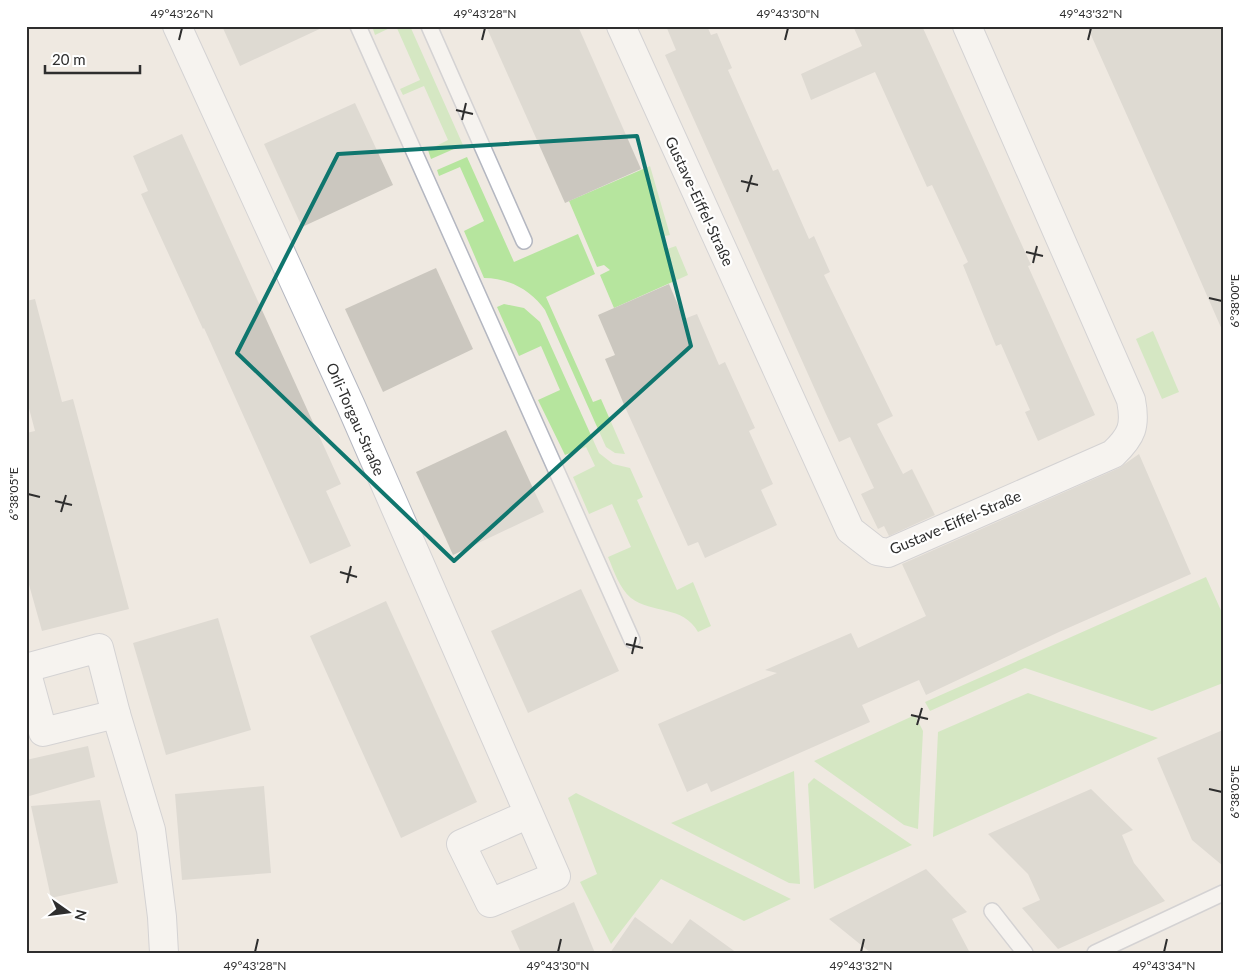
<svg xmlns="http://www.w3.org/2000/svg" width="1249" height="979" font-family="Lato,sans-serif">
<style>
.green{fill:#b6e59e}
.building{fill:#cbc7bf}
.lines{fill:none;stroke-linecap:round;stroke-linejoin:round}
.lane-casing{stroke:#b4b7c1;stroke-width:18}
.street-casing{stroke:#b4b7c1;stroke-width:30}
.lane{stroke:#fff;stroke-width:15}
.street{stroke:#fff;stroke-width:28}
.marked{fill:none;stroke:#0f766e;stroke-width:4;stroke-linejoin:round}
.ticks{fill:none;stroke:#2e2e2e;stroke-width:2}
.labels{text-anchor:middle;dominant-baseline:central;stroke-width:4.5;stroke-linejoin:round;paint-order:stroke}
.street-label{font-size:15px;fill:#2e2e2e;stroke:#fff}
.neatline{fill:none;stroke:#2e2e2e;stroke-width:2}
.ticks-label{font-size:12px;text-anchor:middle;fill:#2e2e2e}
</style>
<rect width="100%" height="100%" fill="#efe9e1"/>
<g class="green">
<polygon points="372,26 394,26 375,35"/>
<polygon points="396,26 410,26 463,145 431,159 428,150 448,140 424,86 403,95 400,89 420,80"/>
<path d="M467 157 514 262 578 234 595 274 546 297 593 402 601 399 625 454 615 453 606 447 545 310C531 290 509 278 484 278L464 231 484 221 460 167 439 176 437 170Z"/>
<polygon points="650,166 670,235 665,236 667,249 676,246 688,275 614,308 600,275 610,270 604,265 597,267 569,201"/>
<path d="M504 304 524 308 540 322 599 453 613 464 630 468 643 497 637 500 677 590 693 582 711 626 698 632C683 605 652 614 631 598 619 588 614 571 608 557L631 547 612 504 589 514 573 477 595 466 586 447 565 455 538 400 560 390 541 346 519 356 497 307Z"/>
<polygon points="1153,331 1179,392 1162,399 1136,339"/>
<polygon points="1206,577 1223,615 1223,683 1152,711 1025,668 930,711 925,702"/>
<polygon points="1028,693 1158,738 933,837 938,732"/>
<polygon points="915,715 923,731 918,829 904,825 814,761"/>
<polygon points="794,771 800,884 789,883 671,823"/>
<polygon points="814,778 912,845 814,889 808,784"/>
<polygon points="576,793 791,899 744,921 661,879 611,944 580,882 597,874 568,798"/>
</g>
<g class="building">
<polygon points="222,26 326,26 240,66"/>
<polygon points="486,26 578,26 641,169 565,203"/>
<polygon points="666,26 707,26 711,35 717,33 732,68 728,70 773,171 778,169 809,239 814,236 830,272 824,275 893,416 877,424 903,474 912,469 935,515 889,536 884,526 878,529 861,494 874,488 850,437 839,442 825,412 665,55 676,50"/>
<polygon points="853,26 922,26 1031,265 1028,266 1095,415 1038,441 1025,412 1030,410 1001,344 996,346 963,265 968,262 932,185 927,187 875,72 811,100 801,74 862,46"/>
<polygon points="1087,26 1223,26 1223,332 1176,225"/>
<polygon points="355,103 393,185 302,227 264,144"/>
<polygon points="182,134 341,484 326,491 351,546 310,564 204,328 203,329 141,194 148,191 133,156"/>
<polygon points="436,268 473,349 383,392 345,309"/>
<polygon points="669,284 684,319 697,314 719,365 725,362 755,428 749,431 773,484 761,490 777,525 705,558 698,542 688,546 625,407 605,359 615,355 598,315"/>
<polygon points="35,299 62,402 73,399 129,609 42,631 26,574 26,433 35,431 26,397 26,301"/>
<polygon points="506,430 544,512 453,555 416,472"/>
<polygon points="1139,454 1191,574 1059,632 926,695 919,680 862,705 870,722 711,792 707,783 687,792 658,724 777,673 765,670 851,633 858,648 926,616 902,564 1119,468"/>
<polygon points="581,589 619,671 528,713 491,631"/>
<polygon points="386,601 477,802 401,838 310,636"/>
<polygon points="218,618 251,730 166,755 133,643"/>
<polygon points="1223,730 1223,866 1192,840 1157,758"/>
<polygon points="88,746 95,777 26,797 26,760"/>
<polygon points="264,786 271,873 182,880 175,794"/>
<polygon points="1091,789 1133,830 1122,835 1134,863 1165,901 1058,949 1022,908 1040,900 1028,874 988,834"/>
<polygon points="100,800 118,883 51,898 31,806"/>
<polygon points="926,869 967,912 952,919 970,953 871,953 829,919"/>
<polygon points="574,902 595,953 521,953 511,931"/>
<polygon points="635,917 672,944 690,919 737,953 610,953"/>
</g>
<g class="lines">
<defs>
<g id="lane">
<polyline points="358,26 632,640"/>
<polyline points="429,26 524,241"/>
<polyline points="992,911 1025,953"/>
<polyline points="1095,953 1223,893"/>
</g>
<g id="street">
<polyline points="177,26 351,406 556,876 490,903 461,844 529,814"/>
<path d="M621 26 850 530 877 551 888 553 1113 454C1132 436 1136 426 1131 400L967 26"/>
<polyline points="26,668 99,648 116,714 43,732 26,670"/>
<polyline points="116,714 151,830 162,917 164,953"/>
</g>
</defs>
<use href="#lane" class="lane-casing"/>
<use href="#street" class="street-casing"/>
<use href="#lane" class="lane"/>
<use href="#street" class="street"/>
</g>
<path d="M0 0H1249V979H0ZM637 136 691 346 454 561 237 353 338 154Z" fill="#efe9e1" fill-opacity=".55" fill-rule="evenodd"/>
<path class="marked" d="M637 136 691 346 454 561 237 353 338 154Z"/>
<path class="ticks" d="M179 40 182 28M482 40 485 28M785 40 788 28M1088 40 1091 28M456 110 473 114M462 120 466 103M741 181 758 185M747 192 752 175M1026 252 1043 256M1033 263 1037 246M1209 298 1222 301M28 494 40 497M55 501 72 505M61 512 66 495M340 572 357 577M347 583 351 566M626 644 643 648M632 654 636 637M911 715 928 719M917 725 922 708M1209 789 1222 792M255 952 258 939M558 952 561 939M861 952 864 939M1164 952 1167 939"/>
<g class="labels">
<g class="street-label">
<text transform="translate(700 201) rotate(65)">Gustave-Eiffel-Straße</text>
<text transform="translate(356 419) rotate(66)">Orli-Torgau-Straße</text>
<text transform="translate(955 522) rotate(-23)">Gustave-Eiffel-Straße</text>
</g>
</g>
<rect width="1249" height="979" fill="none" stroke="#ffffff" stroke-width="55"/>
<g transform="translate(68 912) rotate(104)" stroke="#ffffff" stroke-width="4" paint-order="stroke">
<path d="M0-4L9 19L0 12L-9 19Z" fill="#2e2e2e"/>
<text y="-8" font-size="14" font-weight="bold" text-anchor="middle" fill="#2e2e2e">N</text>
</g>
<path d="M45 65v8h95v-8" fill="none" stroke="#2e2e2e" stroke-width="2.5"/>
<text x="52" y="65" font-size="15" fill="#2e2e2e" stroke="#ffffff" stroke-width="4" paint-order="stroke">20 m</text>
<rect x="28" y="28" width="1194" height="924" class="neatline"/>
<g class="ticks-label">
<text x="182" y="18">49°43'26"N</text>
<text x="485" y="18">49°43'28"N</text>
<text x="788" y="18">49°43'30"N</text>
<text x="1091" y="18">49°43'32"N</text>
<text transform="translate(1235 301) rotate(-90)" y="4">6°38'00"E</text>
<text transform="translate(14 494) rotate(-90)" y="4">6°38'05"E</text>
<text transform="translate(1235 792) rotate(-90)" y="4">6°38'05"E</text>
<text x="255" y="970">49°43'28"N</text>
<text x="558" y="970">49°43'30"N</text>
<text x="861" y="970">49°43'32"N</text>
<text x="1164" y="970">49°43'34"N</text>
</g>
</svg>
